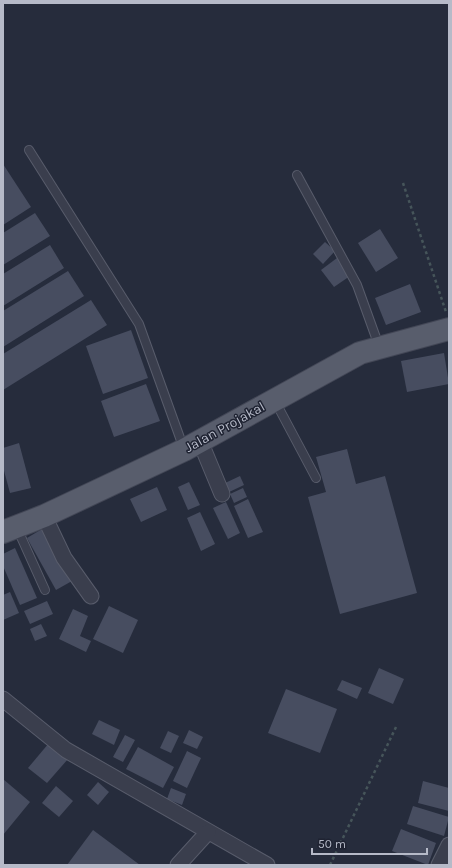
<svg xmlns="http://www.w3.org/2000/svg" width="452" height="868" font-family="Karla,sans-serif">
<style>
.building{fill:#474d60}
.lines{fill:none;stroke-linecap:round;stroke-linejoin:round}
.service-casing{stroke:#585c6b;stroke-width:10}
.minor-casing{stroke:#585c6b;stroke-width:17}
.primary-casing{stroke:#434756;stroke-width:24}
.path{stroke:#46555a;stroke-width:2.5;stroke-dasharray:3 3;stroke-linecap:butt}
.service{stroke:#3a3e4d;stroke-width:8}
.minor{stroke:#3a3e4d;stroke-width:15}
.primary{stroke:#585d6c;stroke-width:22}
.labels{text-anchor:middle;dominant-baseline:central;stroke-width:3;stroke-linejoin:round;paint-order:stroke}
.street-label{font-size:14px;fill:#b6bac8;stroke:#1f2332}
</style>
<rect width="100%" height="100%" fill="#262c3c"/>
<g class="building">
<polygon points="3,164 31,207 3,225"/>
<polygon points="35,213 50,236 3,265 3,233"/>
<polygon points="380,229 398,258 376,272 358,243"/>
<polygon points="325,242 335,251 323,264 313,254"/>
<polygon points="50,245 64,268 3,306 3,274"/>
<polygon points="337,258 350,276 334,287 321,270"/>
<polygon points="68,271 84,296 3,347 3,311"/>
<polygon points="410,284 421,312 386,325 375,298"/>
<polygon points="91,300 107,325 3,390 3,354"/>
<polygon points="131,330 148,378 103,394 86,346"/>
<polygon points="444,353 449,384 407,392 401,361"/>
<polygon points="146,384 160,421 114,437 101,401"/>
<polygon points="19,443 31,488 10,493 3,467 3,448"/>
<polygon points="347,449 356,484 385,476 417,593 340,614 308,497 326,492 316,457"/>
<polygon points="240,476 244,485 227,493 223,484"/>
<polygon points="189,482 200,505 188,510 178,487"/>
<polygon points="157,487 167,510 141,522 130,499"/>
<polygon points="243,488 247,497 234,503 230,494"/>
<polygon points="248,499 263,532 248,538 234,506"/>
<polygon points="226,502 240,533 228,539 213,508"/>
<polygon points="200,512 215,544 201,551 187,518"/>
<polygon points="42,529 72,581 56,590 27,538"/>
<polygon points="15,548 37,598 20,605 3,566 3,554"/>
<polygon points="10,592 19,613 3,620 3,595"/>
<polygon points="47,601 53,614 30,624 24,611"/>
<polygon points="109,606 138,620 123,653 93,639"/>
<polygon points="73,609 88,616 80,636 91,641 86,652 59,639"/>
<polygon points="41,624 47,636 35,641 30,629"/>
<polygon points="379,668 404,679 393,704 368,693"/>
<polygon points="342,680 362,688 357,699 337,690"/>
<polygon points="286,689 337,709 320,753 268,733"/>
<polygon points="99,720 120,730 114,745 92,734"/>
<polygon points="189,730 203,737 197,749 183,743"/>
<polygon points="168,731 179,736 171,753 160,748"/>
<polygon points="125,735 135,740 123,762 113,757"/>
<polygon points="49,743 68,759 47,783 28,768"/>
<polygon points="138,747 174,767 163,788 126,769"/>
<polygon points="187,751 201,758 187,788 173,781"/>
<polygon points="3,779 30,802 3,835"/>
<polygon points="423,781 449,788 449,811 418,803"/>
<polygon points="98,782 109,792 98,805 87,795"/>
<polygon points="56,786 73,801 59,817 42,803"/>
<polygon points="171,788 186,794 182,805 167,799"/>
<polygon points="413,806 449,817 444,836 407,824"/>
<polygon points="401,829 436,843 428,865 392,851"/>
<polygon points="93,830 140,865 67,865"/>
</g>
<g class="lines">
<defs>
<g id="service">
<polyline points="29,150 139,324 184,449"/>
<polyline points="297,175 357,285 379,346"/>
<polyline points="275,401 316,478"/>
<polyline points="17,528 45,590"/>
</g>
<g id="minor">
<polyline points="200,441 222,494"/>
<polyline points="44,516 64,558 91,596"/>
<polyline points="3,699 66,750 267,865"/>
<polyline points="178,865 208,832"/>
<polyline points="439,865 449,845"/>
</g>
<polyline id="primary" points="3,532 44,516 184,450 360,353 449,329"/>
</defs>
<use href="#service" class="service-casing"/>
<use href="#minor" class="minor-casing"/>
<use href="#primary" class="primary-casing"/>
<g class="path">
<polyline points="403,183 446,312"/>
<polyline points="330,865 396,727"/>
</g>
<use href="#service" class="service"/>
<use href="#minor" class="minor"/>
<use href="#primary" class="primary"/>
</g>
<g class="labels">
<g class="street-label">
<text transform="translate(225 427) rotate(-29)">Jalan Projakal</text>
</g>
</g>
<rect width="452" height="868" fill="none" stroke="#b6bac8" stroke-width="8"/>
<path d="M312 848v6h115v-6" fill="none" stroke="#b6bac8" stroke-width="2"/>
<text x="318" y="848" font-size="12" fill="#b6bac8" stroke="#1f2332" stroke-width="3" paint-order="stroke">50 m</text>
</svg>
